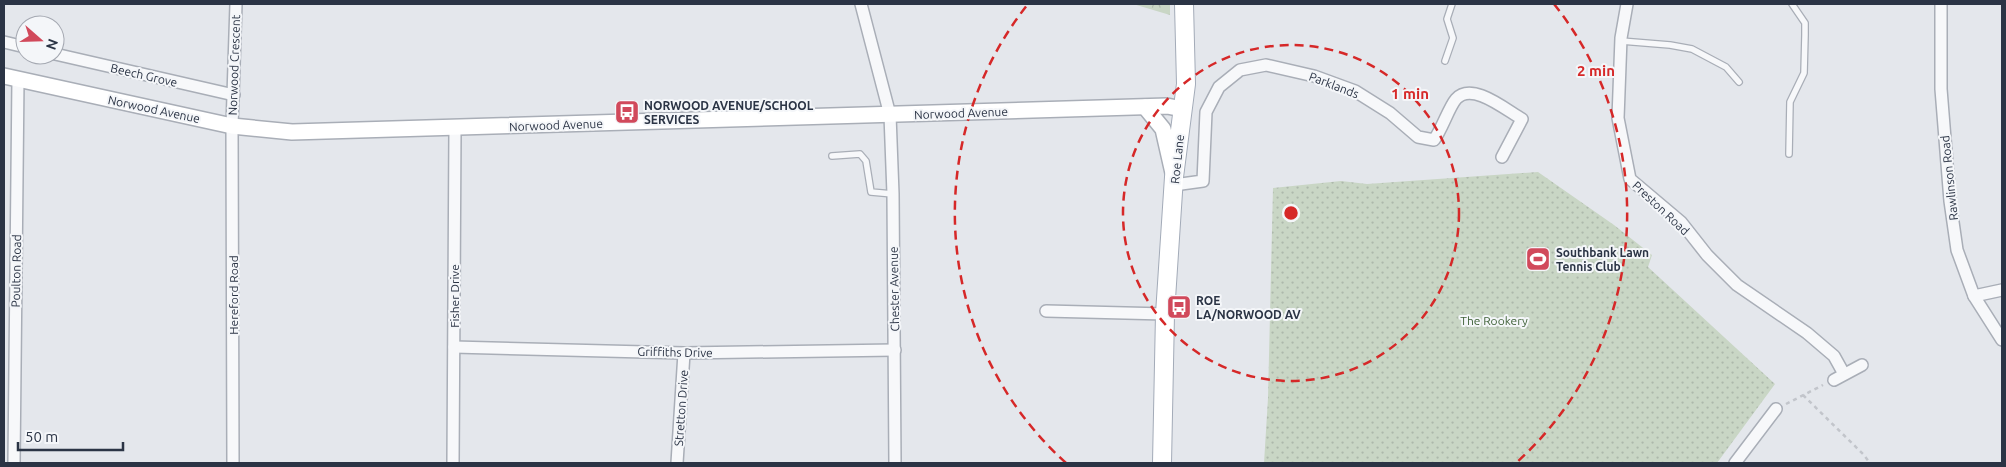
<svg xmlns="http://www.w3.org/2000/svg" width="2006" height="467" font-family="Ubuntu,sans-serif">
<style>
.forest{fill:url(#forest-crowns)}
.park{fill:url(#park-dots)}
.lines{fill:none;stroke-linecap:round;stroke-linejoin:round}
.service-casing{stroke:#a9aeb7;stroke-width:8}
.minor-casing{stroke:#a9aeb7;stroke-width:14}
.secondary-casing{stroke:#a9aeb7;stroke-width:18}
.primary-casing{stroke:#a3abb8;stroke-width:20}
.path{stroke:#c2c5cb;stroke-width:2.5;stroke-dasharray:4 4;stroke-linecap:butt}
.service{stroke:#f7f8fa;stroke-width:5.5}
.minor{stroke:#f7f8fa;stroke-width:11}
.secondary{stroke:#fff;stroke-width:15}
.primary{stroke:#fff;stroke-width:18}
.ring{fill:none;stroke:#d62828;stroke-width:2.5;stroke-dasharray:9 6}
.labels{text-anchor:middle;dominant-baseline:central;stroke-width:4;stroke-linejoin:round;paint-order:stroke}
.street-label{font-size:12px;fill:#2b3445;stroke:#f4f6f9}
.poi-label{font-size:12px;font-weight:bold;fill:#2b3445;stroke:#f4f6f9;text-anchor:start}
.park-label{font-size:12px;fill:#3f6138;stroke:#f4f6f9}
.centre{fill:#d62828;stroke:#f4f6f9;stroke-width:2.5}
.ring-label{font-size:15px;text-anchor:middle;font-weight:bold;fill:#d62828;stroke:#f4f6f9;stroke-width:4;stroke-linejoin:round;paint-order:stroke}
</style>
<defs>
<pattern id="forest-crowns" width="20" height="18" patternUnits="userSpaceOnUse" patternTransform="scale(1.25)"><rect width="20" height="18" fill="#c9d6c5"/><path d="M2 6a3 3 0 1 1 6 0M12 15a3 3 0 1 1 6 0" fill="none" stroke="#adb8ab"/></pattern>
<pattern id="park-dots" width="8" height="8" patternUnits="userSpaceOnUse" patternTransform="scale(1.25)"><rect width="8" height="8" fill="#c9d6c5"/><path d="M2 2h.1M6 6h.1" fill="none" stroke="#adb8ab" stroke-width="1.8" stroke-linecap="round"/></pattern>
</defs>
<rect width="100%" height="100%" fill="#e4e7ec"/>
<polygon class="forest" points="1133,4 1170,4 1170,15"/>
<polygon class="park" points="1538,172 1614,225 1652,255 1648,267 1775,384 1717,463 1264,463 1268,398 1273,188 1341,181 1367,184"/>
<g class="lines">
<defs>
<g id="service">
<polyline points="1621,41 1670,45 1692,49 1726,67 1739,82"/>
<polyline points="1445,61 1453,38 1447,19 1452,4"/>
<polyline points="1789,154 1790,102 1804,73 1805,35 1805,23 1792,4"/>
<polyline points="832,156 860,154 866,161 871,192 893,194"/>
</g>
<g id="minor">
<polyline points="861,4 890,115 893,194 895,463"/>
<polyline points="1627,4 1621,38 1618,118 1630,179 1681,222 1707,255 1737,285 1807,333 1834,356 1844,374"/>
<polyline points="1941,4 1941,89 1950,201 1957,250 1974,296 2002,340"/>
<polyline points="4,42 25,47"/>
<polyline points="55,54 234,95"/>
<path d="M1174 185 1203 181 1206 112 1219 87 1240 70 1266 65 1314 76 1355 91 1390 113 1418 137 1434 140C1442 129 1449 107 1456 99 1472 81 1506 110 1522 119L1502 157"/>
<polyline points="1974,296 2002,290"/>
<polyline points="1046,311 1165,314"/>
<polyline points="454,347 684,353 895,350"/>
<polyline points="1834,380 1862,365"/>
<polyline points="14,463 18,79"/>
<polyline points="233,463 232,126 236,4"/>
<polyline points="453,463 455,129"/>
<polyline points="677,463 684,353"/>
<polyline points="1735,463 1776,409"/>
</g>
<g id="secondary">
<polyline points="4,76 232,126 292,132 1167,106 1182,109"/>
<polyline points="1145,107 1163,129 1173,173"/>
</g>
<polyline id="primary" points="1162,463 1165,314 1174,177 1186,84 1184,4"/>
</defs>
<use href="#service" class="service-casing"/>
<use href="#minor" class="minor-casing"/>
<use href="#secondary" class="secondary-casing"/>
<use href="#primary" class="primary-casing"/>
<g class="path">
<polyline points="1803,395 1863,454 1870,463"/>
<polyline points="1786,404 1823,385"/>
</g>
<use href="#service" class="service"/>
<use href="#minor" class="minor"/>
<use href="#secondary" class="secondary"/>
<use href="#primary" class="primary"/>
</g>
<g class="ring">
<circle cx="1291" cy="213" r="168"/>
<path d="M1066 463A336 336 0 0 1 1028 4M1554 4A336 336 0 0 1 1516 463"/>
</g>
<defs>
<symbol id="bus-square" viewBox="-11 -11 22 22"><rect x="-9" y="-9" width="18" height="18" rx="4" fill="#d1495b" stroke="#f4f6f9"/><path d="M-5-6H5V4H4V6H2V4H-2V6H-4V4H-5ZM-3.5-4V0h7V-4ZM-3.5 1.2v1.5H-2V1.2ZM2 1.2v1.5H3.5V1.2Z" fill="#fff"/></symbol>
<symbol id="stadium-square" viewBox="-11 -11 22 22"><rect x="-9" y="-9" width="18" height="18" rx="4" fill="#d1495b" stroke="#f4f6f9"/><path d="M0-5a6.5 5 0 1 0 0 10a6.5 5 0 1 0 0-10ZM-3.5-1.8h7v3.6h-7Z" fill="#fff"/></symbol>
</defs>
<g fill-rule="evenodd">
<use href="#bus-square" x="613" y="98" width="28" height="28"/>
<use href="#stadium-square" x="1524" y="245" width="28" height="28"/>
<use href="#bus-square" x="1165" y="293" width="28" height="28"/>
</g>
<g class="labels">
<g class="street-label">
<text transform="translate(234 65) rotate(-88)">Norwood Crescent</text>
<text transform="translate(144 75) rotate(13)">Beech Grove</text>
<text transform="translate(1334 85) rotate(21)">Parklands</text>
<text transform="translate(154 109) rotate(12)">Norwood Avenue</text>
<text transform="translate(961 113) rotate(-2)">Norwood Avenue</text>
<text transform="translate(556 125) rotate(-2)">Norwood Avenue</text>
<text transform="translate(1177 159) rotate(-84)">Roe Lane</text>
<text transform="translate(1949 178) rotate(-96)">Rawlinson Road</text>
<text transform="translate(1661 208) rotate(43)">Preston Road</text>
<text transform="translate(16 271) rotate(-89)">Poulton Road</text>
<text transform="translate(894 289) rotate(-91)">Chester Avenue</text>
<text transform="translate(233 295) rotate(-90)">Hereford Road</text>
<text transform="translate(454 296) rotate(-90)">Fisher Drive</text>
<text transform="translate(675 352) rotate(1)">Griffiths Drive</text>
<text transform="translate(681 408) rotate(-86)">Stretton Drive</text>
</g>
<g class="poi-label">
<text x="644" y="105">NORWOOD AVENUE/SCHOOL<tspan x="644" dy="14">SERVICES</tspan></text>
<text x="1556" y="252">Southbank Lawn<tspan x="1556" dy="14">Tennis Club</tspan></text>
<text x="1196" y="300">ROE<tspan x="1196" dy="14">LA/NORWOOD AV</tspan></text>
</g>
<g class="park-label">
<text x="1494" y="320">The Rookery</text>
</g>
</g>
<circle cx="1291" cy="213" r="8" class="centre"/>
<g class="ring-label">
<text x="1596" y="76">2 min</text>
<text x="1410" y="99">1 min</text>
</g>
<rect width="2006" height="467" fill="none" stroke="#2b3445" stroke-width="10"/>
<g transform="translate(40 40) rotate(110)"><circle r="24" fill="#f4f6f9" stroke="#a4a8b1"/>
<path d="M0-4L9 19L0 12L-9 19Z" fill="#d1495b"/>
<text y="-8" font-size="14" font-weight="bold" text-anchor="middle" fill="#2b3445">N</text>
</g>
<path d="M18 442v8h105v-8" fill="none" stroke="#2b3445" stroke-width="2.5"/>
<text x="25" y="442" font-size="15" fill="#2b3445" stroke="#f4f6f9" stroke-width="4" paint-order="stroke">50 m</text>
</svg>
